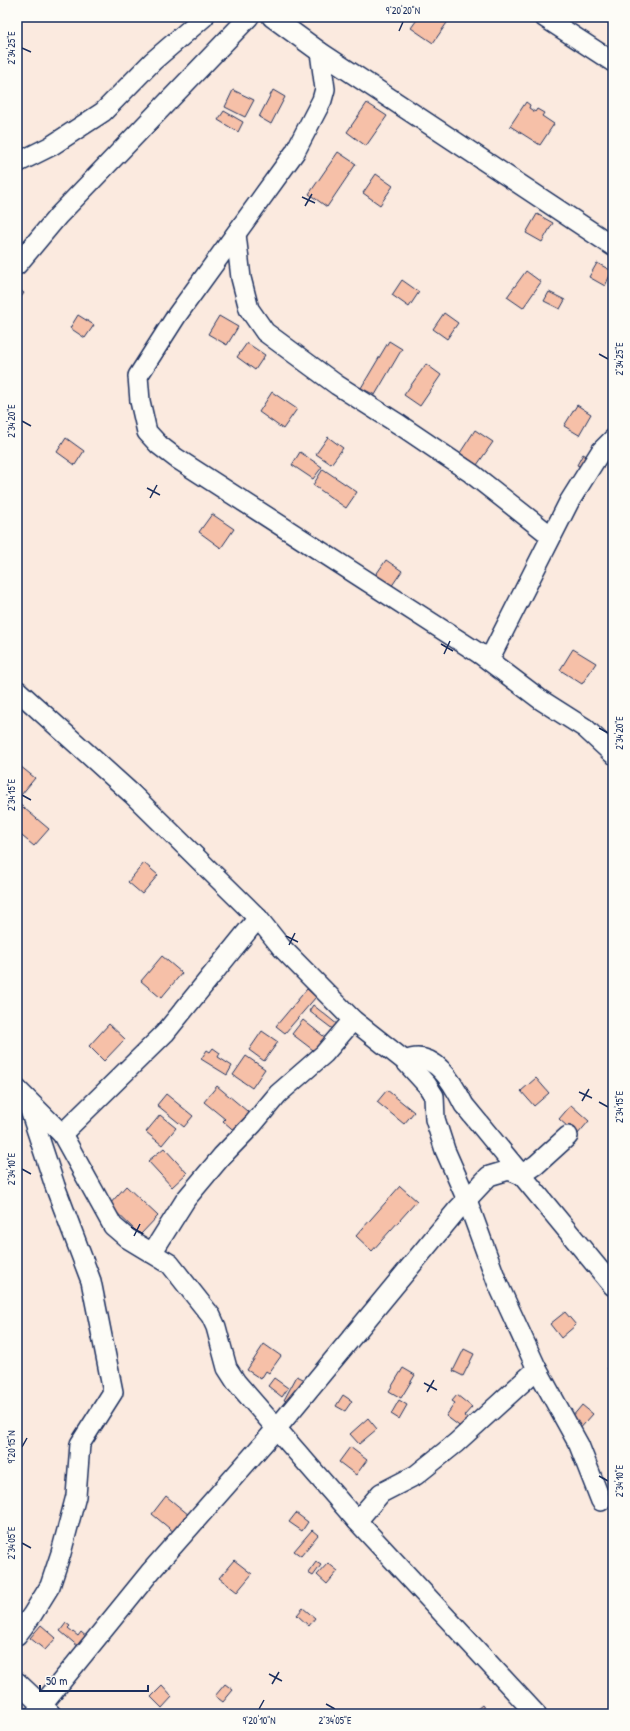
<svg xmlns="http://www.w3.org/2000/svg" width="630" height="1731" font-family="'Patrick Hand',sans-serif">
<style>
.building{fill:#f6c0a8;stroke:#1b2f5e}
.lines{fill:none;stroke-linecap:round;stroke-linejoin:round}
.minor-casing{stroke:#1b2f5e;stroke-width:22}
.minor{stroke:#fdfcf7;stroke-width:19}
.ticks{fill:none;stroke:#1b2f5e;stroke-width:1.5}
.neatline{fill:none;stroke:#1b2f5e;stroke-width:1.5}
.ticks-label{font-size:10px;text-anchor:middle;fill:#1b2f5e}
</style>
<rect width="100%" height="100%" fill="#fbeadf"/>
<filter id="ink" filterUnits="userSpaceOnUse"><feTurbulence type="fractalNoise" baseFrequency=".025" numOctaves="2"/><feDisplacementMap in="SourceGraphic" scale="8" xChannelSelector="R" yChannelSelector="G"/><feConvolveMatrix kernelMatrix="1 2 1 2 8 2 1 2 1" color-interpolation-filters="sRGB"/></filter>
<g filter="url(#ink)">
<g class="building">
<polygon points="419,17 451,17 433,43 411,28"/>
<polygon points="233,90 254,100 245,117 225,107"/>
<polygon points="273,90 285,97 271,124 259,117"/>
<polygon points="526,102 530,105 529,108 535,112 537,109 544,113 542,116 554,124 540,145 510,126"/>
<polygon points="367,103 387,116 366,146 347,132"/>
<polygon points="224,111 243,122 238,132 218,120"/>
<polygon points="338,152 356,164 327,207 309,194"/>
<polygon points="376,174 393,186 380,205 363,193"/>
<polygon points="537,214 553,223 542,242 526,233"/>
<polygon points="597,263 612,271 605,286 589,277"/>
<polygon points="526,271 541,282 523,308 507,297"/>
<polygon points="402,280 419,292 409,307 392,295"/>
<polygon points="17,288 24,293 19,300 17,298"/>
<polygon points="549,292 565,300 560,309 544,301"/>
<polygon points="444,313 458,323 447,339 433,329"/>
<polygon points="78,315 94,325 85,338 70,328"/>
<polygon points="219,316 238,327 227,345 208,334"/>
<polygon points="389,341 402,349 375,395 361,388"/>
<polygon points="247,343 265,355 255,370 237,357"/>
<polygon points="426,364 441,375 420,406 404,395"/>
<polygon points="272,392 297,409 283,429 259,412"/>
<polygon points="577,405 591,414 579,435 564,426"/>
<polygon points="475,430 493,442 477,465 460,453"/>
<polygon points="328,437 343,448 331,464 316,454"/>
<polygon points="66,438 84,451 75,465 57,452"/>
<polygon points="300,452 322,467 313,479 292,465"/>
<polygon points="583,454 592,459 587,470 577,465"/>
<polygon points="323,469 357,492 346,508 313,485"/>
<polygon points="212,514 234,529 221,548 199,532"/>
<polygon points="386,560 402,571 391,587 375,576"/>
<polygon points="573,649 596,663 582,684 560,670"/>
<polygon points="20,766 35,778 17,800 17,770"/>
<polygon points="18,803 49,829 34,846 17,832"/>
<polygon points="144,863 158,875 142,894 128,882"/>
<polygon points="162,956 182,973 161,998 141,981"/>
<polygon points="307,989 316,997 285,1033 276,1026"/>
<polygon points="313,1005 338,1025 334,1030 309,1011"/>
<polygon points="303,1020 327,1039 317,1053 292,1034"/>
<polygon points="109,1024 125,1039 104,1061 89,1046"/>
<polygon points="262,1031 278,1042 264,1061 249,1050"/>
<polygon points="213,1048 220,1053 218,1057 232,1066 227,1075 201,1059 207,1050 210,1052"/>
<polygon points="246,1056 265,1069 252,1088 233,1075"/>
<polygon points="536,1078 549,1093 534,1106 521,1091"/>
<polygon points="217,1086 253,1116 238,1134 223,1121 225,1119 204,1102"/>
<polygon points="387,1090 414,1112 404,1124 377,1102"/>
<polygon points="166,1094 193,1116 184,1127 157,1105"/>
<polygon points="571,1105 589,1121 577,1135 559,1119"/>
<polygon points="160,1115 176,1128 162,1145 146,1132"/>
<polygon points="164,1148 187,1173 172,1187 148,1161"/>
<polygon points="126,1186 158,1216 140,1235 109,1205"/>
<polygon points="400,1186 417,1201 372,1251 356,1236"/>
<polygon points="565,1312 576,1325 561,1338 550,1324"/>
<polygon points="264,1344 281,1356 269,1373 266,1371 261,1379 247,1370"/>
<polygon points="464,1349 474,1354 463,1376 453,1371"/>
<polygon points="612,1364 613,1365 613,1376 607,1368"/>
<polygon points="403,1368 415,1375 401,1398 389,1391"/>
<polygon points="297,1376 305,1380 293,1404 284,1400"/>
<polygon points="274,1378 288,1388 282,1397 268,1386"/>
<polygon points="343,1395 352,1401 345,1411 336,1406"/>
<polygon points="457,1395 472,1407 464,1416 469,1420 462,1428 446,1416 455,1403 452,1401"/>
<polygon points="399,1400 407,1405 399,1419 391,1414"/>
<polygon points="582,1405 593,1414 578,1431 567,1423"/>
<polygon points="368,1418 377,1429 359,1444 350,1434"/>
<polygon points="350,1447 367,1460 356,1475 339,1462"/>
<polygon points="166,1496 189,1515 175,1533 152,1514"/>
<polygon points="296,1513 308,1522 302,1531 289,1522"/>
<polygon points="312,1530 318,1535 301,1556 294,1551"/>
<polygon points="234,1560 252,1574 237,1592 219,1578"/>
<polygon points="316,1562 321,1565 313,1576 308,1573"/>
<polygon points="328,1563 338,1571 327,1584 317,1575"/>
<polygon points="303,1608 315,1618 309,1626 297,1615"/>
<polygon points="66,1623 70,1626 68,1628 78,1636 81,1632 88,1638 80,1648 60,1631"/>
<polygon points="41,1625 56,1638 45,1650 30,1638"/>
<polygon points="225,1684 233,1690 223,1702 215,1696"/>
<polygon points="162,1686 172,1697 162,1708 151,1697"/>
<polygon points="482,1705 489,1714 471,1714"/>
</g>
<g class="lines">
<defs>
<g id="minor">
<polyline points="272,17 320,52 613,246"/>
<polyline points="544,17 613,62"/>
<polyline points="320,52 325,89 322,100 295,152 177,315 138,376 140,401 147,432 159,445 176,458 480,654 541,700 585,728 613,754"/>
<polyline points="17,163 51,146 103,112 153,61 204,17"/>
<polyline points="236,234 241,278 249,309 265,332 337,385 400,425 471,473 551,536"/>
<polyline points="17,265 58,216 249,17"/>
<polyline points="480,654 487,656 493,652 569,502 601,451 613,439"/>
<path d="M17 690 132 794 258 918 282 948 353 1020 405 1061C434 1048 453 1083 464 1105L613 1286"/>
<polyline points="405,1061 427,1085 434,1096 435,1119 445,1150 467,1200 497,1282 537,1369 579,1445 601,1501"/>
<polyline points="17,1089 62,1134 113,1226 127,1238 170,1264 211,1316 216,1327 227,1368 236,1382 357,1521 536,1714"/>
<polyline points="62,1134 165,1033 258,918"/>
<polyline points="152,1253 186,1199 222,1156 253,1124 278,1094 324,1054 353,1020"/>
<polyline points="357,1521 381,1493 416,1475 456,1443 537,1369"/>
<polyline points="17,1635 32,1615 50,1586 61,1553 76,1496 80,1444 113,1392 91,1281 55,1186 27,1101"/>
<polyline points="17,1682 51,1714"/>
<polyline points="35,1714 151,1571 277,1428 457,1210 489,1176 509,1170 521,1175 536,1165 568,1136"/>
</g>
</defs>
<use href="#minor" class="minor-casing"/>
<use href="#minor" class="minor"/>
</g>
</g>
<path class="ticks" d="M399 31 403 22M22 48 31 52M302 197 315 203M305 206 312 194M599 354 608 359M22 421 31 426M147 488 160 495M150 498 157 485M441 644 453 651M444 654 450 641M599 728 608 733M22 795 31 800M286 936 298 942M289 945 295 933M579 1092 592 1098M582 1101 589 1089M599 1102 608 1107M22 1169 31 1174M131 1227 143 1234M134 1236 140 1224M424 1383 437 1390M427 1392 434 1380M22 1447 27 1438M599 1476 608 1481M22 1543 31 1548M269 1674 282 1681M272 1684 279 1672M326 1704 335 1709M259 1709 264 1700"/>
<rect width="630" height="1731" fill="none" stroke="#fdfcf7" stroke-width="44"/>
<path d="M40 1685v6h108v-6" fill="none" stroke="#1b2f5e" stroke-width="2"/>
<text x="46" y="1685" font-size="12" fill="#1b2f5e" stroke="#fdfcf7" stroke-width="3" paint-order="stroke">50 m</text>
<rect x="22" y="22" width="586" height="1687" class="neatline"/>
<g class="ticks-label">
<text x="403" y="14">9°20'20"N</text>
<text transform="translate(11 48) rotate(-90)" y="4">2°34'25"E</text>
<text transform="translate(619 359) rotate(-90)" y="4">2°34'25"E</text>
<text transform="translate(11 421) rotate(-90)" y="4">2°34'20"E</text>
<text transform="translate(619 733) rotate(-90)" y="4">2°34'20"E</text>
<text transform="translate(11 795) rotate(-90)" y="4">2°34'15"E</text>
<text transform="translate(619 1107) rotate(-90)" y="4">2°34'15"E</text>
<text transform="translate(11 1169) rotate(-90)" y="4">2°34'10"E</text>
<text transform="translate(11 1447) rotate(-90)" y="4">9°20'15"N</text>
<text transform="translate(619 1481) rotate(-90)" y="4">2°34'10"E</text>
<text transform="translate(11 1543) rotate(-90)" y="4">2°34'05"E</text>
<text x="259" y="1724">9°20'10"N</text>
<text x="335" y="1724">2°34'05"E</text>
</g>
</svg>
